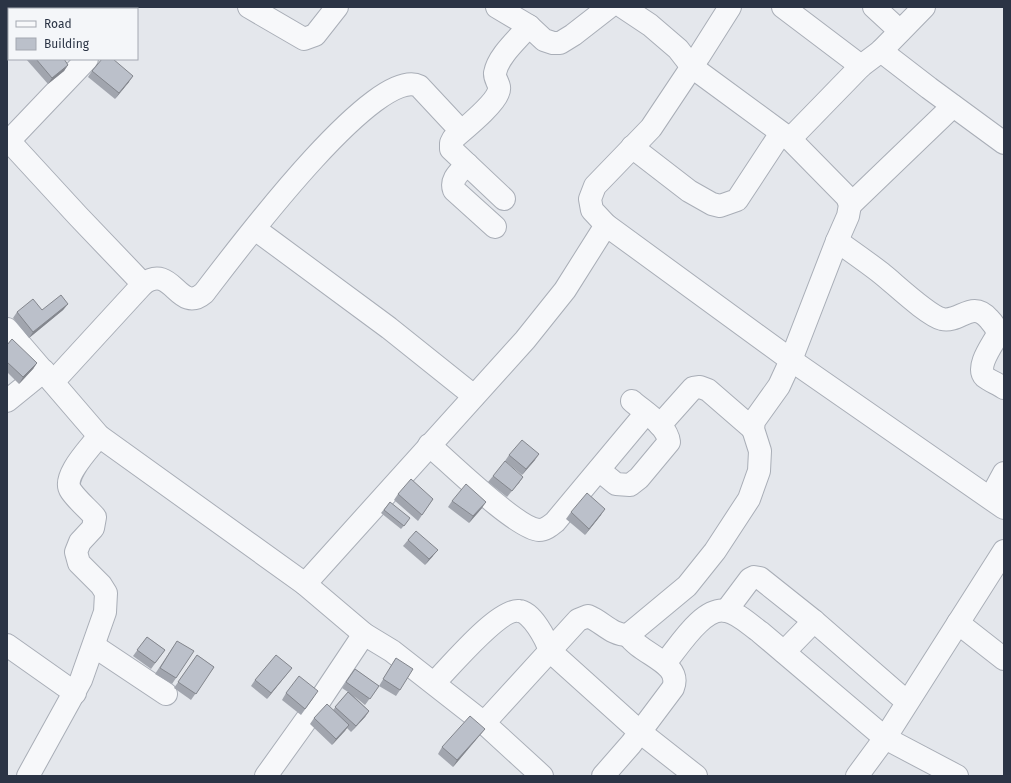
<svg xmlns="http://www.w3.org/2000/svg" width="1011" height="783" font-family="'Fira Sans',sans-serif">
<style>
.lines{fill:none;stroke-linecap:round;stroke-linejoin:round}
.minor-casing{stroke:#a9aeb7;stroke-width:24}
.minor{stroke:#f7f8fa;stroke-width:22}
.wall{fill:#a1a5ae}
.shaded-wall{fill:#83868d}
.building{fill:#bbc0ca;stroke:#83868d}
</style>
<rect width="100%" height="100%" fill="#e4e7ec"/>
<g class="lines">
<defs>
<g id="minor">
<polyline points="249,7 304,39 315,35 337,7"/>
<polyline points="497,7 529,26 544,40 553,43 560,43 573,35 609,7"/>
<polyline points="730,7 699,56 651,128 595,186 590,199 592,210 606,225 791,360 1004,508"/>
<polyline points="783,7 861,66"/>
<polyline points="874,7 900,31"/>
<polyline points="123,9 123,7"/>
<polyline points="881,51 929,88 1004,143"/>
<polyline points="790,139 861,66 881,51 924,7"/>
<polyline points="9,141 78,216 143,284"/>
<polyline points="7,143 87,59"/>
<polyline points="632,147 689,191 712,204 720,206 737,200 781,133"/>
<path d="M467 164C460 172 450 179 454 190L495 227"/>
<path d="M504 199 451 149V143L453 139C464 129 493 106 498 93 502 85 494 80 495 73 498 56 518 39 529 26"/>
<polyline points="850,205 953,106"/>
<polyline points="255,229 389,328 474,396"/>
<path d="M837 241C851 251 867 262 881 273 895 284 927 315 942 319 960 323 972 299 989 319 994 324 996 327 998 334 993 344 975 367 985 377 990 381 998 384 1004 388"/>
<polyline points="7,329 99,436 305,584 364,634 392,651 484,723 542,776"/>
<path d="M53 382 143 284C173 262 178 315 204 293 231 258 375 64 419 86L461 131"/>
<polyline points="7,401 44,371"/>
<polyline points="660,425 693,388 700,387 708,390 753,429"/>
<path d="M429 445C449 462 517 529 539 530 545 530 550 526 555 522L646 413"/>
<path d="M599 470 616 484 630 485 639 478 669 442C667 425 644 412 632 401"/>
<polyline points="991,497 1004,473"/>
<polyline points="305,584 525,340 565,290 606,225"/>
<polyline points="726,611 750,579 754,577 760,578 814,621 907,702"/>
<polyline points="958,623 1004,659"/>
<polyline points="7,645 75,693"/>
<polyline points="94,646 166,694"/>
<polyline points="784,652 814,621"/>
<path d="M665 663C678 648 703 606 726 611 738 613 750 625 760 632L885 738 957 776"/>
<path d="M434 683C449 668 499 608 519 611 532 612 546 639 550 651L640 732 696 776"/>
<path d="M484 723 578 620 588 616C603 622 611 635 628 635L687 586 715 551 749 499 759 471 760 451 753 429 754 421 779 386 791 360 837 241 848 216 850 205 847 197 790 139 692 67 678 49 650 25 623 7"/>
<path d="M28 776 81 680 105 612 106 593 101 585 79 563 76 552 80 542 93 528 95 517C87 508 78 501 71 491 61 477 90 448 99 436"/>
<polyline points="266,776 314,709 364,634"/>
<path d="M603 776 631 744 673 688C683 663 641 655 628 635"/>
<polyline points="857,776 885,738 1004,551"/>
</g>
</defs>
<use href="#minor" class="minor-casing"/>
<use href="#minor" class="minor"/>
</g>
<g class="wall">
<polygon points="9,33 9,47 7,45 7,35"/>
<polygon points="26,59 64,59 68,65 64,71 48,84"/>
<polygon points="92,71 129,82 115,99 88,77"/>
<polygon points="68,304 63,310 29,338 13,318 17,312 42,310"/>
<polygon points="7,345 37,363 33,369 19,384 7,372"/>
<polygon points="509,455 535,460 522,475 505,461"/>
<polygon points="493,476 523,477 507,497 488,482"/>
<polygon points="398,494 433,499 418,521 394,500"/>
<polygon points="452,501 482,508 469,523 448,507"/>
<polygon points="390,502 408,521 401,529 381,513"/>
<polygon points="571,512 601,515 585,535 566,519"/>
<polygon points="408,540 433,556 425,565 403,546"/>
<polygon points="147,637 165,650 151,669 133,656"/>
<polygon points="173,647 176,678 172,684 155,674"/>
<polygon points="197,655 214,667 191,700 174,688"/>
<polygon points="396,658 400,690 396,696 379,686 365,705 354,696 369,711 365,717 351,732 347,728 332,745 310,724 314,718 333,710 348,692 342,688 355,669 379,686"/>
<polygon points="292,668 267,699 251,686 255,680"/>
<polygon points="286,693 314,697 301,715 282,700"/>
<polygon points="485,729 480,735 453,767 438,754 442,747"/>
</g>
<g class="shaded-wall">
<polygon points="68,65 64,71 48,84 52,78"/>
<polygon points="133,76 129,82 115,99 119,93"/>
<polygon points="68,304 63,310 29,338 33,332"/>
<polygon points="37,363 33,369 19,384 23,377"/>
<polygon points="539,454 535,460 522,475 526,469"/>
<polygon points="523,477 519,483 507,497 512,491"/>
<polygon points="486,502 482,508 469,523 473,516"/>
<polygon points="605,509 601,515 585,535 589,529"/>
<polygon points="438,550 433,556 425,565 429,559"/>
<polygon points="292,668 287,674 267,699 271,693"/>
<polygon points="369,711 365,717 351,732 356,726"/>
<polygon points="349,725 345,731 332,745 336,739"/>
<polygon points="485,729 480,735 453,767 457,760"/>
</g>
<g class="building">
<polygon points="7,7 23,7 25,9 9,9 9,24 7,26"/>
<polygon points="36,59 64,59 68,65 52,78"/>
<polygon points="102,59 113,59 133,76 119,93 92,71"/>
<polygon points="61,295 68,304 33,332 17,312 33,299 42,310"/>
<polygon points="12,339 37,363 23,377 7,362 7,345"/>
<polygon points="522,440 539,454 526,469 509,455"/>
<polygon points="505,461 523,477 512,491 493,476"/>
<polygon points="411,479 433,499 422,515 398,494"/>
<polygon points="466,484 486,502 473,516 452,501"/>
<polygon points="587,493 605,509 589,529 571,512"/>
<polygon points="390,502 410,518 404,526 384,510"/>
<polygon points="416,531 438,550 429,559 408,540"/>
<polygon points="147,637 165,650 155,663 137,650"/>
<polygon points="177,641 194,651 176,678 160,668"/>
<polygon points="197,655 214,667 196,694 178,682"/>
<polygon points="276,655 292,668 271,693 255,680"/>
<polygon points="396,658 413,669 400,690 383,679"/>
<polygon points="355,669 379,686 370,699 346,682"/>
<polygon points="299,676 318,691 305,709 286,693"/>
<polygon points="348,692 369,711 356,726 335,707"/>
<polygon points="327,704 349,725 336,739 314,718"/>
<polygon points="470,716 485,729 457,760 442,747"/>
</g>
<rect width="1011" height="783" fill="none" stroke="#2b3445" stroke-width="16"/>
<rect x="8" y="8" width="130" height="52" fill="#f4f6f9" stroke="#a4a8b1"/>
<rect x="16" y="21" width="20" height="6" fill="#f7f8fa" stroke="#a4a8b1"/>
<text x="44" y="28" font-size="12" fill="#2b3445">Road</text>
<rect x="16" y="38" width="20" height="12" fill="#bbc0ca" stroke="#a4a8b1"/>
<text x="44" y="48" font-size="12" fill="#2b3445">Building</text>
</svg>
